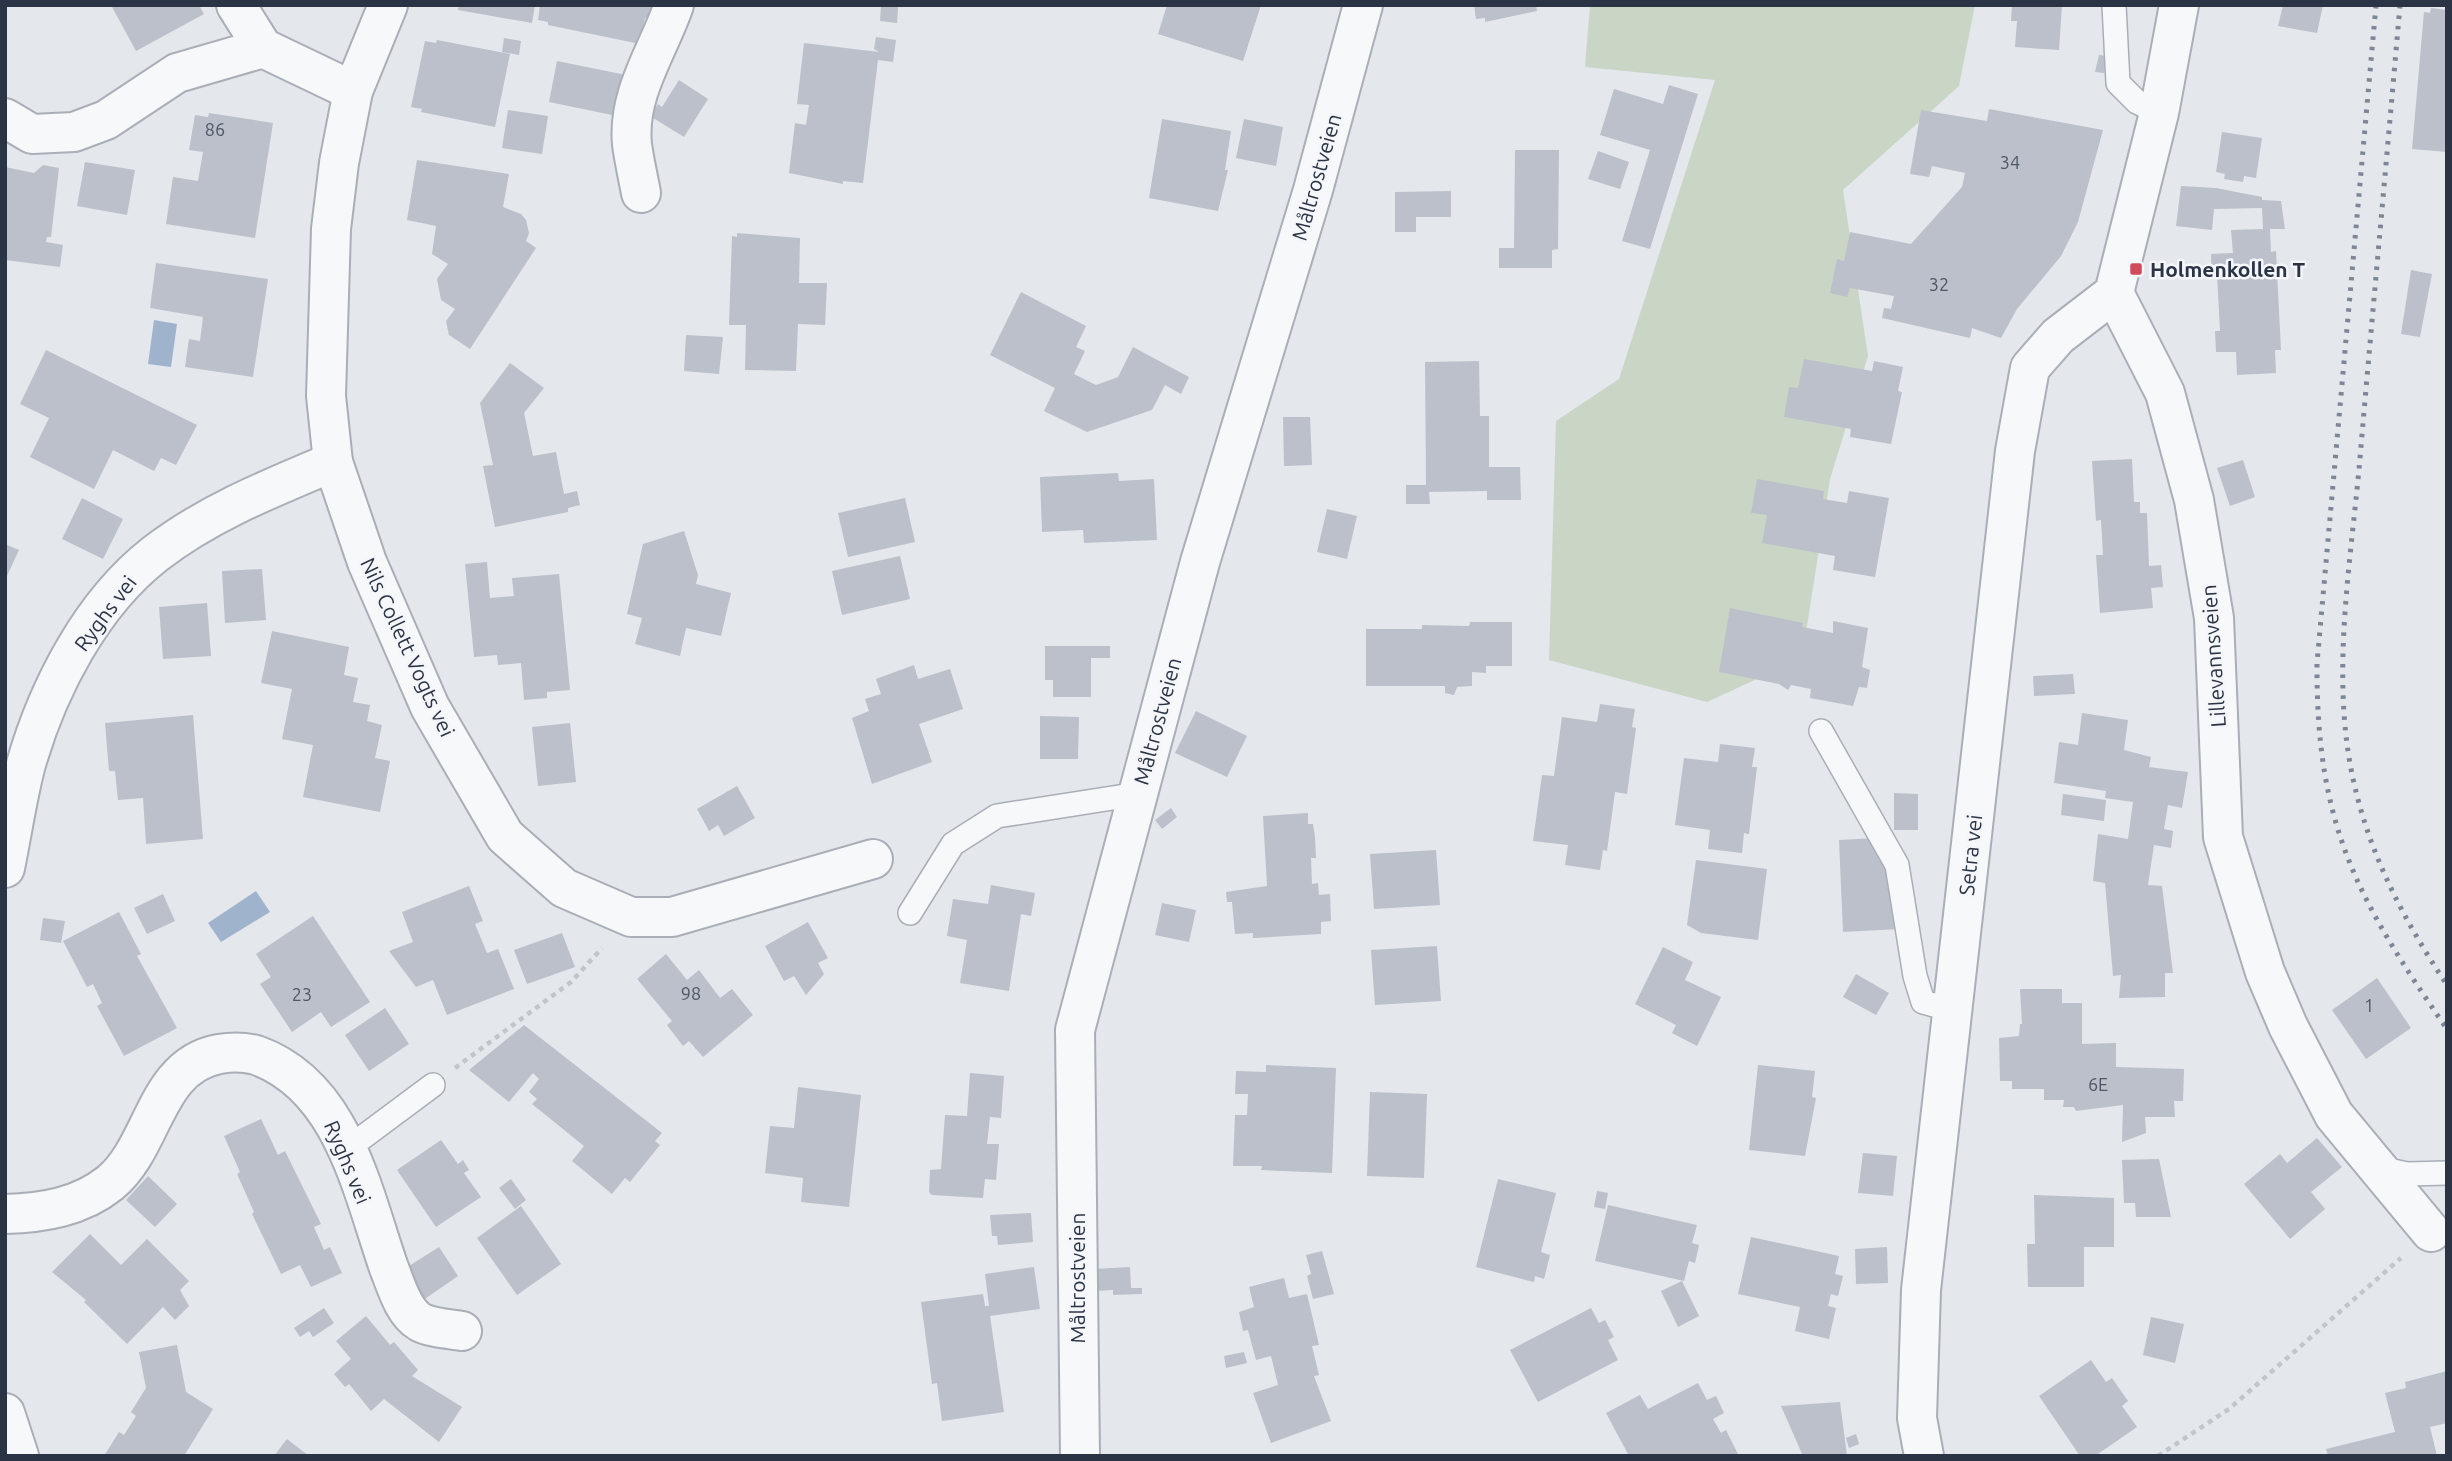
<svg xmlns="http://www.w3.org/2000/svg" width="2452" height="1461" font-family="Ubuntu,sans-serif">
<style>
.green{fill:#c9d6c5}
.water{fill:#9fb4cc}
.building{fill:#bbc0ca}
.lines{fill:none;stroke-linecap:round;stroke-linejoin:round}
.service-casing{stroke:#a9aeb7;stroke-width:26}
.minor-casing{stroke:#a9aeb7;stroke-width:42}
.tertiary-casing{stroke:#a9aeb7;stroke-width:42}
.path{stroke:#c2c5cb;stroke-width:4.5;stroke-dasharray:5 5;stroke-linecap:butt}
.service{stroke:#f7f8fa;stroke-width:23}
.minor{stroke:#f7f8fa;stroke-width:38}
.tertiary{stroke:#f7f8fa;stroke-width:38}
.rail{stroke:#7d8696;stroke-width:5;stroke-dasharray:3.5 7;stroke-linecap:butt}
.poi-dot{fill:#d1495b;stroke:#f4f6f9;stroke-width:2.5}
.labels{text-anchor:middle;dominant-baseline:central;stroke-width:5;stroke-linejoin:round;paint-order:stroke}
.number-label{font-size:18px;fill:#4f5766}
.street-label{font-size:21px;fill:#2b3445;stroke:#f4f6f9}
.poi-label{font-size:21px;font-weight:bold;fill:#2b3445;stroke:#f4f6f9;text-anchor:start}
</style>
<rect width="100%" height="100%" fill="#e4e7ec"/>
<polygon class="green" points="1590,5 1975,5 1959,86 1843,190 1868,356 1830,479 1802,658 1707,702 1549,660 1556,421 1619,379 1715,80 1585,67"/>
<g class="water">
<polygon points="154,320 177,324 171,367 148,364"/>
<polygon points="256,891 270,912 221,942 208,923"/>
</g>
<g class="building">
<polygon points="111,5 199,5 204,14 136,51"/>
<polygon points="459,5 535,5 532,23 458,10"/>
<polygon points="540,5 655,5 650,19 645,18 640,44 548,25 548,22 538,20"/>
<polygon points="1167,5 1261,5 1243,61 1158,34"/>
<polygon points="1474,5 1536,5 1537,11 1485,22 1485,18 1476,19"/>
<polygon points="2012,5 2062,5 2059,50 2015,47 2017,21 2011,21"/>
<polygon points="2283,5 2323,5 2317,33 2278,26"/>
<polygon points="881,6 898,7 897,23 880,21"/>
<polygon points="2431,8 2447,10 2447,152 2412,149 2424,12 2430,13"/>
<polygon points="876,37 896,40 893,62 878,60 863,183 843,181 843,184 789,173 795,123 806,125 809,105 797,104 804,43 879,52 874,49"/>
<polygon points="504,38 521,41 519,55 502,52"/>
<polygon points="437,40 510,54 495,127 421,112 422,109 411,107 425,41 436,43"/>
<polygon points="2099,55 2107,56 2104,73 2095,72"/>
<polygon points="557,61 626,75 617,116 549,102"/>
<polygon points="679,80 708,99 684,137 650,116 658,104 662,107"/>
<polygon points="1669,85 1698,94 1650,249 1622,241 1650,150 1600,135 1614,89 1663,104"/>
<polygon points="1989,109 2103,130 2078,222 2061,256 2017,309 2001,338 1972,328 1970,338 1882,318 1884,308 1891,309 1894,296 1850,288 1847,297 1830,293 1837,259 1844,261 1850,232 1911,244 1962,187 1965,173 1932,166 1929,177 1910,174 1921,110 1987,121"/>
<polygon points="508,110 548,116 542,154 502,148"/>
<polygon points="209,113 273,123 255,238 166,224 173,177 198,181 203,152 189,150 195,115 208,117"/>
<polygon points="1162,119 1231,131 1225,170 1228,170 1218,211 1149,198"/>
<polygon points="1244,119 1283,127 1276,166 1236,158"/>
<polygon points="2222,132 2262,138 2256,178 2244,176 2243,182 2224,179 2225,174 2216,172"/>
<polygon points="1515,150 1559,150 1558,249 1552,250 1552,268 1499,268 1499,248 1514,248"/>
<polygon points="1598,151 1629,162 1620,189 1588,179"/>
<polygon points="417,160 509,174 503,207 521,214 526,220 529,233 526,241 536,248 470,349 449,335 446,321 455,309 441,300 437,279 448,264 432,254 436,226 407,220"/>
<polygon points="85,162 135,170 127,215 77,206"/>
<polygon points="43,165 59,168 51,237 47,237 46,242 63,245 60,267 5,260 5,167 34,173"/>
<polygon points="2181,186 2216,188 2262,197 2262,200 2281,201 2285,229 2270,229 2271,252 2276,251 2281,350 2275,350 2276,373 2237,375 2236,352 2216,352 2215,331 2220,331 2217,275 2212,275 2211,254 2233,253 2231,230 2263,229 2262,208 2214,209 2212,230 2176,226"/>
<polygon points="1451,191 1451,217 1416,217 1416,232 1395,232 1395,192"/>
<polygon points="737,233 800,238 799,283 827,283 825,325 798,324 796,371 745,370 746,325 729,325 732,236 737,237"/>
<polygon points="156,263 268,279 253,377 185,367 189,339 200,341 203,317 150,308"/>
<polygon points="2411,270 2432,274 2420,337 2401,334"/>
<polygon points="1021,292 1086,326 1076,347 1085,351 1074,374 1096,385 1118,377 1133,347 1189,377 1181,394 1165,385 1152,410 1087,432 1044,411 1055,388 990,355"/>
<polygon points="686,335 723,337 719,374 684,371"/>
<polygon points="46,350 197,425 176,465 161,458 154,471 113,450 94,489 30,457 49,418 20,404"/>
<polygon points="1804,359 1872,371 1874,361 1903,367 1898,391 1902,392 1891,444 1850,437 1851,429 1784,417 1789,387 1798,388"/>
<polygon points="1479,361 1480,416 1489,416 1489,467 1520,467 1521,500 1487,500 1487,491 1429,492 1430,504 1406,504 1406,485 1426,485 1425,362"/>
<polygon points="510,363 544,388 524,413 533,456 556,452 564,494 577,491 580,505 568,508 568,512 495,527 483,466 493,465 480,403"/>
<polygon points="1283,417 1310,417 1312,465 1284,466"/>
<polygon points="2132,459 2134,502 2140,502 2140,513 2147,513 2149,566 2161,565 2163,587 2151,588 2153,608 2100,613 2096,555 2103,555 2101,520 2096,521 2092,461"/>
<polygon points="2243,460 2255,497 2230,506 2217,468"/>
<polygon points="1118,473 1119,481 1154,479 1157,540 1084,543 1083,530 1042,532 1040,477"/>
<polygon points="1757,479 1824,491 1823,499 1847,503 1849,491 1889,498 1875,577 1833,570 1835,556 1762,543 1767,515 1751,513"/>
<polygon points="82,498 123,519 103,559 62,539"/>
<polygon points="905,498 915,542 848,557 838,513"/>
<polygon points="1327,509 1357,516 1347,559 1317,552"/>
<polygon points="684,531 698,575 696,584 731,593 721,636 686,628 680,656 635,644 642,618 627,614 643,544"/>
<polygon points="5,544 19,550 5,580"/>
<polygon points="900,556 910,599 842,615 832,571"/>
<polygon points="487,562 490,598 514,596 512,578 559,574 570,690 547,692 547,698 524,700 521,663 498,665 497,655 474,657 465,564"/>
<polygon points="262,569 266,620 225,623 222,571"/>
<polygon points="207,603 211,656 163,659 159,607"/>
<polygon points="1730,608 1803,623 1802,627 1833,633 1833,621 1868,628 1862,667 1870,670 1867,688 1859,687 1853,706 1810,698 1811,689 1791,685 1788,690 1779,684 1719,672"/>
<polygon points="1470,622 1512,622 1512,666 1486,666 1486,673 1472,672 1472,686 1457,687 1454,695 1445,693 1445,686 1366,686 1366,629 1422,629 1422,625 1469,626"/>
<polygon points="272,631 349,647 344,675 358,678 353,702 370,705 367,721 382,725 375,758 390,761 380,812 303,797 313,745 282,739 292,689 261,683"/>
<polygon points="1045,646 1110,646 1110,658 1091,658 1091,697 1053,697 1053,680 1045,680"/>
<polygon points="914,665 918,679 950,669 963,709 919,724 932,762 872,784 852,718 869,711 865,699 881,694 876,679"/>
<polygon points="2073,674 2075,694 2034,696 2033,676"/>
<polygon points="1600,704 1635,709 1632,727 1636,728 1627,794 1615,792 1607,851 1603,850 1600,870 1565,865 1568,845 1533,841 1542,775 1554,776 1562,717 1597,722"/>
<polygon points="1196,711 1247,736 1227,777 1175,753"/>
<polygon points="2082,713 2128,720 2124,750 2151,757 2149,767 2188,772 2182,808 2168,805 2164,829 2173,831 2171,848 2154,845 2148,885 2162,886 2173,973 2165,973 2165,997 2119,998 2121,975 2113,976 2105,883 2093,881 2098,834 2128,839 2133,802 2105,798 2106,791 2054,783 2059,742 2078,745"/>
<polygon points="193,715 203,839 146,844 143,798 118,800 115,771 109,771 105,723"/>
<polygon points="1040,716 1079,717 1078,759 1040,759"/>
<polygon points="570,723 576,782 538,786 532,727"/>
<polygon points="1720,744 1755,748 1752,767 1757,767 1749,834 1744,833 1742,853 1708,849 1710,830 1675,825 1684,758 1718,762"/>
<polygon points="737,786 755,818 724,836 718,825 709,831 697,809"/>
<polygon points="1894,793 1918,794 1918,830 1894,830"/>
<polygon points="2063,794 2106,800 2104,821 2061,815"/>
<polygon points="1171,808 1177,817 1162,829 1155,820"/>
<polygon points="1308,813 1308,824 1313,824 1315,837 1316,858 1311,858 1312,884 1318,883 1319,895 1330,894 1331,921 1321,922 1321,934 1253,938 1253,933 1235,934 1232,902 1227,902 1226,892 1267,886 1263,816"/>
<polygon points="1895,837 1900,929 1843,932 1839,840"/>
<polygon points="1436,850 1440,905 1374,909 1370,854"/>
<polygon points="1696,860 1767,869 1758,940 1701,933 1687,925"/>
<polygon points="991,885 1035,893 1031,916 1021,914 1009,991 960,983 967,940 947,936 953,899 988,904"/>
<polygon points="469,886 483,921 475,924 487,953 498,949 514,989 447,1015 433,980 416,987 389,951 413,942 402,912"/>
<polygon points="163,894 175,921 147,934 134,908"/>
<polygon points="1162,903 1196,910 1189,942 1155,935"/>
<polygon points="119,912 141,954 137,956 177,1028 124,1056 97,1006 102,1003 93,984 87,987 63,941"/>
<polygon points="313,916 370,1002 331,1027 321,1012 292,1032 260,984 271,977 256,954"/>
<polygon points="43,918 65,921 61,943 40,940"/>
<polygon points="808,922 828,958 818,963 824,974 806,995 794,976 784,981 765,946"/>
<polygon points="562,933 575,967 527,984 514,950"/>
<polygon points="1437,946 1441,1001 1375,1005 1371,950"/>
<polygon points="1663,947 1693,962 1685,980 1721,997 1697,1046 1672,1033 1676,1025 1635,1004"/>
<polygon points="666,954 687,980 699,970 720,998 732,989 753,1015 703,1057 689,1041 683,1046 667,1025 672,1021 637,979"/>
<polygon points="1856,974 1889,993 1876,1015 1843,997"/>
<polygon points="2377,978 2411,1028 2366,1059 2332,1010"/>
<polygon points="2020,989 2062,989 2062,1003 2082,1003 2082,1044 2116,1043 2116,1067 2184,1069 2183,1101 2174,1101 2175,1117 2145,1117 2146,1133 2122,1142 2123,1105 2076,1111 2074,1107 2063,1107 2064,1100 2044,1100 2044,1089 2012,1089 2012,1081 2000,1081 1999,1038 2019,1036 2020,1024 2022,1024"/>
<polygon points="385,1008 409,1044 369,1071 345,1035"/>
<polygon points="524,1025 662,1133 655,1141 660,1145 630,1182 625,1178 612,1194 572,1161 584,1146 532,1104 537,1099 529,1092 539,1079 533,1073 509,1102 469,1070"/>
<polygon points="1266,1065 1336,1068 1332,1173 1261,1170 1262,1166 1233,1166 1235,1115 1247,1115 1248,1094 1235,1094 1236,1071 1266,1072"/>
<polygon points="1758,1065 1815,1071 1812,1097 1816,1098 1805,1156 1749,1150"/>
<polygon points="970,1073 1004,1076 1001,1118 990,1117 987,1144 999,1144 996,1180 985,1179 983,1198 932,1195 929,1192 930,1170 941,1169 945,1115 967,1116"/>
<polygon points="798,1087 861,1095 849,1207 801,1202 803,1178 765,1173 770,1126 794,1128"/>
<polygon points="1370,1092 1427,1094 1424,1178 1367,1176"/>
<polygon points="261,1119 278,1155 285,1151 321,1224 314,1227 324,1250 330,1247 342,1273 311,1287 300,1265 281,1274 252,1214 254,1212 237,1174 240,1172 224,1136"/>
<polygon points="2317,1138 2342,1167 2311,1192 2325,1209 2290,1239 2244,1184 2280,1154 2287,1163"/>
<polygon points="441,1140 458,1164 463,1160 469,1170 464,1173 481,1197 436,1227 397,1170"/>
<polygon points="1863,1153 1897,1156 1893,1196 1858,1193"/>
<polygon points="2159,1159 2171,1217 2136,1217 2135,1203 2124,1203 2122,1160"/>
<polygon points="148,1176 177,1204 155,1227 126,1200"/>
<polygon points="511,1179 526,1200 515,1209 499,1188"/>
<polygon points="1498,1179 1556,1193 1541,1252 1550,1255 1544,1279 1535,1276 1534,1282 1476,1267"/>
<polygon points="1597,1191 1608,1193 1605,1209 1594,1207"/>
<polygon points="2034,1195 2114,1198 2114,1247 2084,1247 2084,1287 2028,1287 2027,1244 2035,1244"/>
<polygon points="1608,1205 1697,1225 1692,1243 1699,1245 1695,1263 1689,1261 1684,1281 1595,1261"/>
<polygon points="521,1206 561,1264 517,1295 477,1238"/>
<polygon points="1031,1213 1033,1242 998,1245 997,1236 992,1236 990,1215"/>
<polygon points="90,1234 121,1265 147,1239 189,1281 180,1290 189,1306 175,1320 163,1307 127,1344 84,1302 86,1300 52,1272"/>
<polygon points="1751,1237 1839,1256 1835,1274 1843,1276 1838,1296 1831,1294 1828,1306 1836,1308 1829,1339 1795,1331 1800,1307 1738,1294"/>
<polygon points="439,1247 458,1276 419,1303 398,1273"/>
<polygon points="1887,1247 1888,1283 1856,1284 1855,1249"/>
<polygon points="1322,1251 1334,1294 1313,1299 1307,1276 1311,1274 1306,1255"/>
<polygon points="1034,1267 1040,1309 990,1316 1004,1412 942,1421 937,1383 932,1384 921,1302 983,1294 985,1306 989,1306 985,1274"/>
<polygon points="1130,1267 1131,1288 1142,1288 1142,1294 1113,1295 1113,1290 1095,1291 1094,1269"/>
<polygon points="1284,1278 1289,1298 1307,1294 1319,1345 1312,1346 1319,1375 1314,1376 1331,1421 1271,1443 1253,1393 1278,1385 1271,1356 1256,1360 1248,1330 1243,1331 1239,1312 1254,1307 1249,1287"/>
<polygon points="1682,1281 1699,1316 1678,1327 1661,1291"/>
<polygon points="324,1308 334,1323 313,1337 309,1331 300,1337 294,1328"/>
<polygon points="1591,1308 1599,1323 1605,1320 1614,1337 1608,1340 1618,1360 1538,1402 1510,1350"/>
<polygon points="366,1316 390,1345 394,1342 418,1370 412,1376 462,1407 439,1442 384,1399 371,1411 349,1384 345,1387 334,1374 351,1359 336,1341"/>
<polygon points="2151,1317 2184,1324 2175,1363 2143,1355"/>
<polygon points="177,1345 186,1392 213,1409 184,1456 104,1456 119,1432 124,1435 136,1416 131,1412 146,1388 139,1352"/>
<polygon points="1244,1352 1247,1363 1226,1368 1224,1356"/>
<polygon points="2091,1360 2106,1382 2112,1378 2128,1401 2122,1406 2137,1427 2095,1456 2080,1456 2039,1396"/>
<polygon points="2447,1371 2447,1423 2430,1427 2437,1456 2328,1456 2326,1449 2395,1432 2385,1393 2406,1388 2405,1382"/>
<polygon points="1698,1383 1707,1400 1716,1396 1724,1413 1713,1419 1721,1433 1726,1430 1739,1456 1629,1456 1606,1413 1640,1395 1648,1409"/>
<polygon points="1840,1402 1847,1456 1803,1456 1781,1406"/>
<polygon points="1856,1434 1859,1444 1849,1448 1846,1438"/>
<polygon points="287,1439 309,1456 274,1456"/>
</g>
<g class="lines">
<defs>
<g id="service">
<polyline points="2114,5 2118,83 2137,102 2159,113"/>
<polyline points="1821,731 1897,865 1915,976 1923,1002 1952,1010"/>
<polyline points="910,913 953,844 997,816 1138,794"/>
<polyline points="347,1149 433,1085"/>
<polyline points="2379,1168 2407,1174 2447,1173"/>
</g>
<g id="minor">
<polyline points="236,5 263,48 353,91"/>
<polyline points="388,5 353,91 339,163 331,229 326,396 333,462 367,562 430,707 505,836 564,888 631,917 672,917 873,859"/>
<polyline points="5,118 32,134 74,132 106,120 177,73 263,48"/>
<path d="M641 193C638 177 634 160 632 144 627 94 658 51 674 5"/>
<polyline points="2114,293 2165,393 2194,500 2214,618 2223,837 2265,972 2288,1026 2334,1115 2431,1232"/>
<path d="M5 868C12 834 17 798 26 764 48 688 91 604 155 554 208 513 271 488 333 462"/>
<path d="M5 1214C43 1213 80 1207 110 1183 155 1146 154 1066 219 1054 230 1052 245 1052 256 1055 343 1086 362 1191 389 1268 396 1285 403 1312 420 1322 431 1328 450 1329 462 1331"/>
<polyline points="5,1413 19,1456"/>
<polyline points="1080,1456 1075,1030 1200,562 1313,190 1363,5"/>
</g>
<polyline id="tertiary" points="1924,1456 1917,1418 1921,1290 2015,451 2030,368 2058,336 2114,293 2159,113 2179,5"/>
</defs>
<use href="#service" class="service-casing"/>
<use href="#minor" class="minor-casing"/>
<use href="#tertiary" class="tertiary-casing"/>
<g class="path">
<polyline points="455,1068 571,982 602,948"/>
<polyline points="2158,1456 2229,1409 2401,1258"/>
</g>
<use href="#service" class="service"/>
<use href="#minor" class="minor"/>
<use href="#tertiary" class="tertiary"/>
<g class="rail">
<path d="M2376 5 2317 663C2316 825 2357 899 2447 1029"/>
<path d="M2400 5C2387 156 2373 307 2360 458 2351 562 2331 671 2352 774 2368 852 2403 919 2447 985"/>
</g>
</g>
<rect class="poi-dot" x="2129" y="262" width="14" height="14" rx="3.5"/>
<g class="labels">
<g class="number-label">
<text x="215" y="129">86</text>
<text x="2010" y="162">34</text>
<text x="1939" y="284">32</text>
<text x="691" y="993">98</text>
<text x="302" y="994">23</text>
<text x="2369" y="1005">1</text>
<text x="2098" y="1084">6E</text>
</g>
<g class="street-label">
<text transform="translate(1316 177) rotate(-74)">Måltrostveien</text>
<text transform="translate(105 613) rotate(-53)">Ryghs vei</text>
<text transform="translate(408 647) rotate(65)">Nils Collett Vogts vei</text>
<text transform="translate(2213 656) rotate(-94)">Lillevannsveien</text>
<text transform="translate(1157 721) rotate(-75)">Måltrostveien</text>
<text transform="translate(1970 855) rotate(-84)">Setra vei</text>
<text transform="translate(348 1162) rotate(67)">Ryghs vei</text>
<text transform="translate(1077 1278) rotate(-90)">Måltrostveien</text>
</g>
<g class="poi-label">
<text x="2150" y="269">Holmenkollen T</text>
</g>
</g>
<rect width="2452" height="1461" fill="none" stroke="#2b3445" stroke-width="14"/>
</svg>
